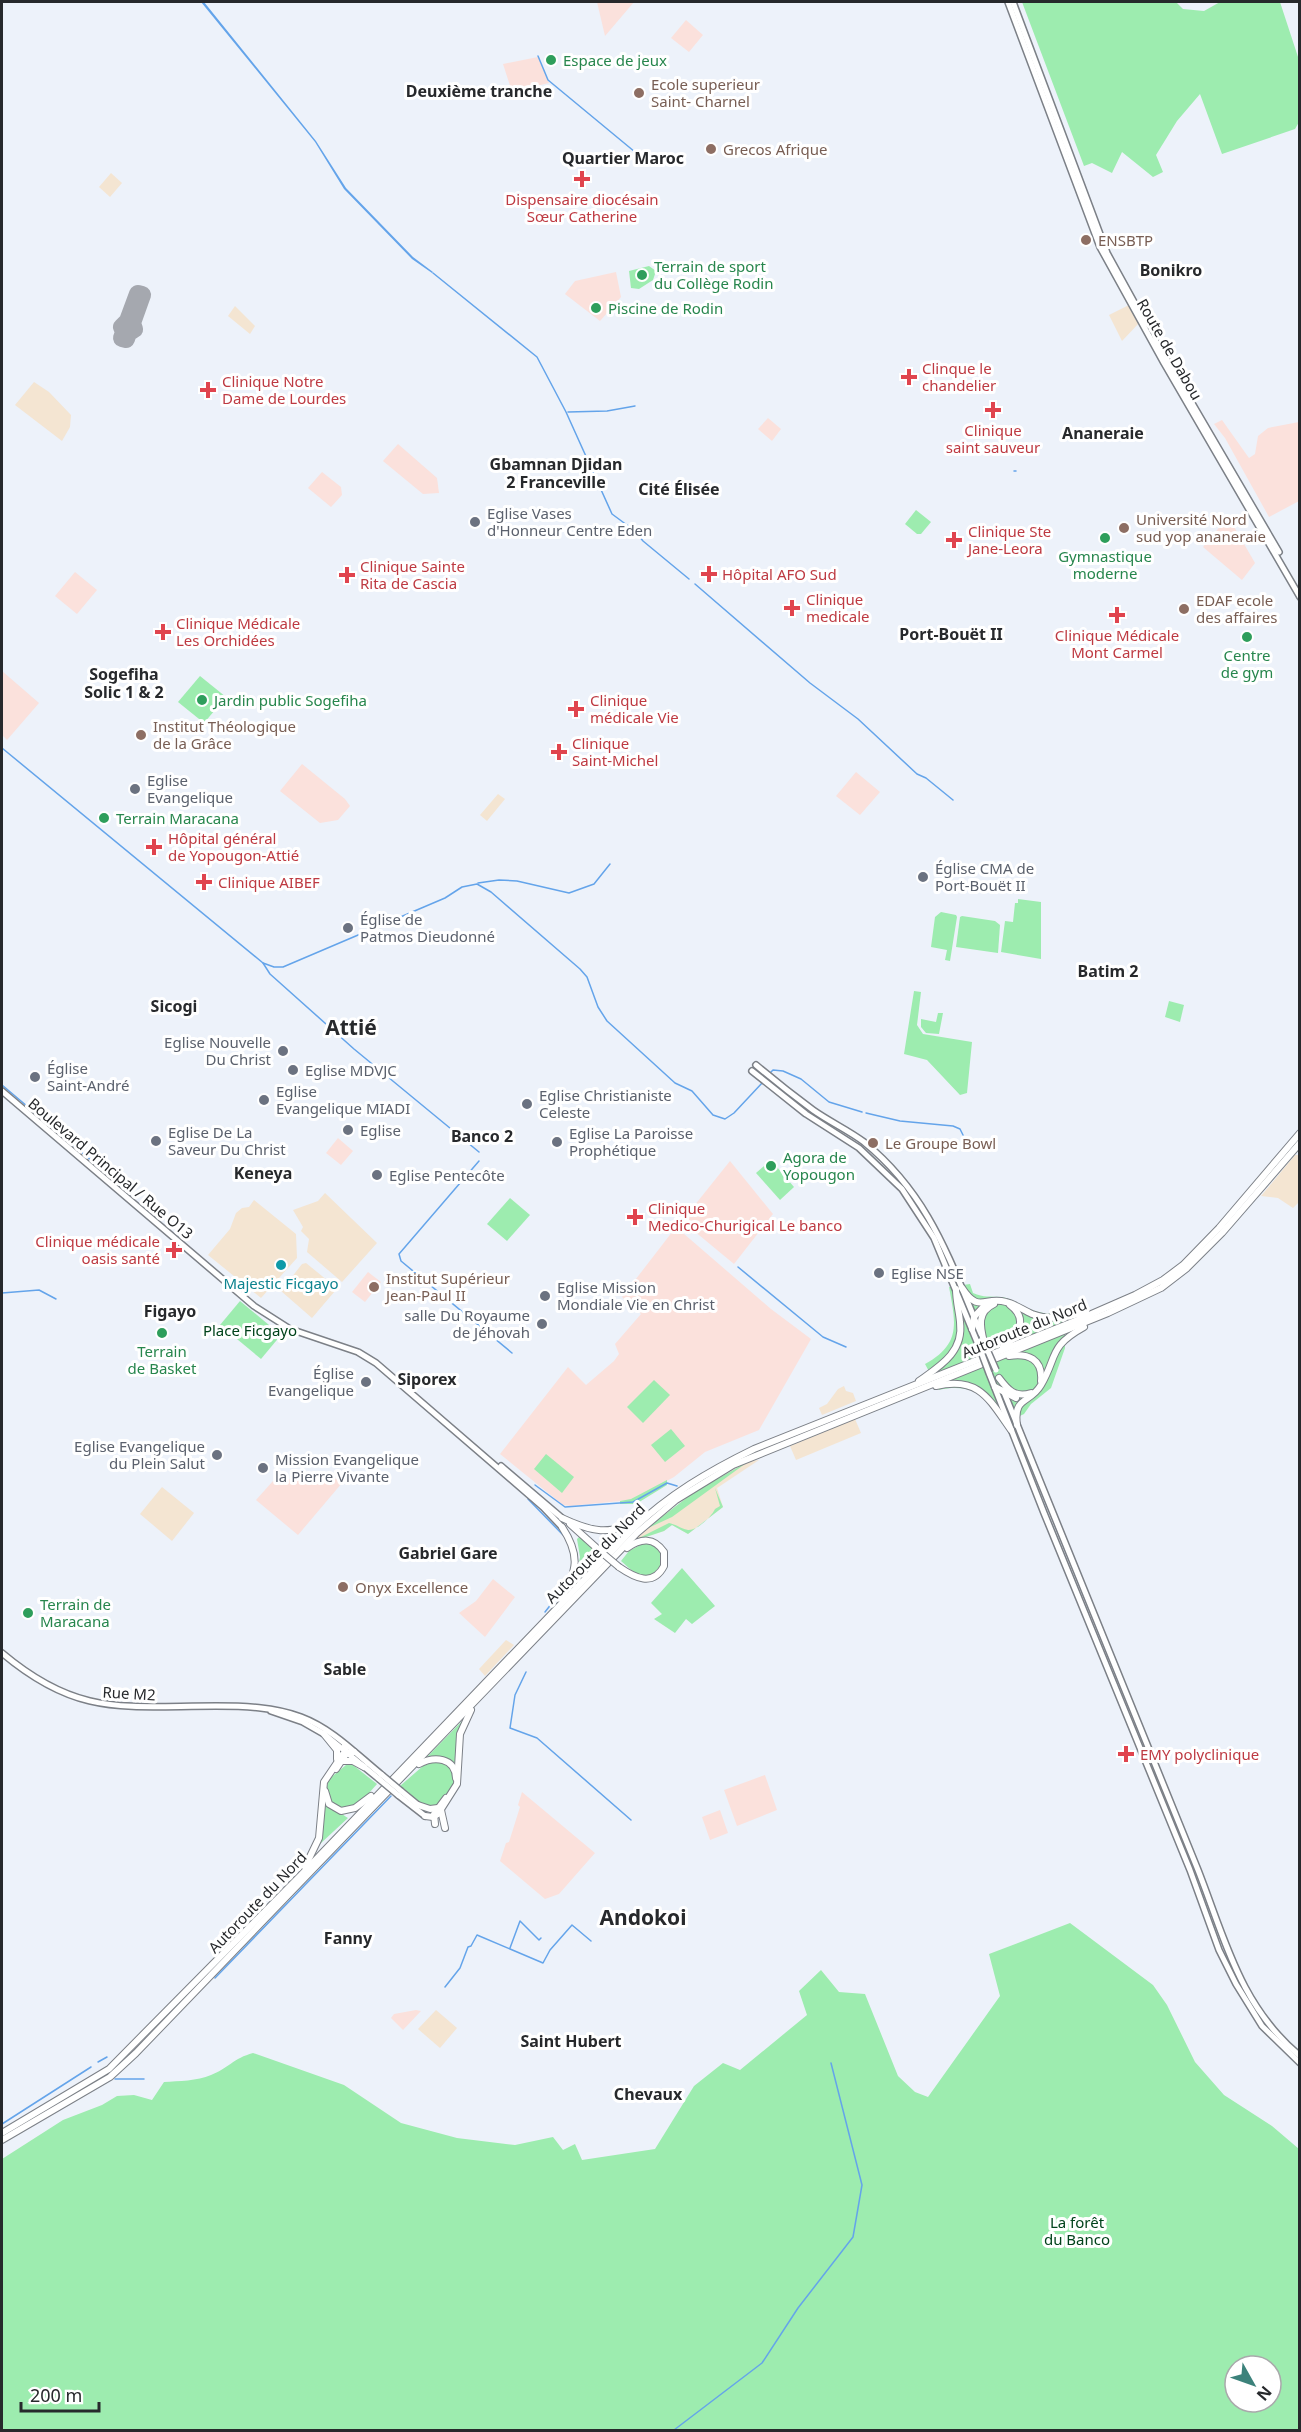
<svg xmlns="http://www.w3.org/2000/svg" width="1301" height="2432" font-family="'Noto Sans',sans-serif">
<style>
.commercial{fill:#f4e5d2}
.education{fill:#fbe1dc}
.green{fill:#9decaf;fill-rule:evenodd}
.water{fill:#64a4ea}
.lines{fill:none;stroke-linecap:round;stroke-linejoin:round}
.stream{stroke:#64a4ea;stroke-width:1.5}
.runway{stroke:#a5a8af;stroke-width:18}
.major-casing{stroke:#7c8087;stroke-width:8}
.highway-casing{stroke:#7c8087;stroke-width:8}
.major{stroke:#fff;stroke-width:5}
.highway{stroke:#fff;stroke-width:6}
.major-bridge-casing{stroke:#7c8087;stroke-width:8;stroke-linecap:butt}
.highway-bridge-casing{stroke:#7c8087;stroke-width:8;stroke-linecap:butt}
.major-bridge{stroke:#fff;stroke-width:5}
.highway-bridge{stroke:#fff;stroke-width:6}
.leisure-dot{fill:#2e9e5b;stroke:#fff;stroke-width:2}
.education-dot{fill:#8d6e63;stroke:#fff;stroke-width:2}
.health-dot{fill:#e0444e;stroke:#fff;stroke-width:2}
.worship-dot{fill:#6b7280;stroke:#fff;stroke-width:2}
.culture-dot{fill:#0f9aa8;stroke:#fff;stroke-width:2}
.labels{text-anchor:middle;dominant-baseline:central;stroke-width:6;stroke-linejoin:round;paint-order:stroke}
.leisure-label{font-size:15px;fill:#27864d;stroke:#fff;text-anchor:start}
.education-label{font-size:15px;fill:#785e54;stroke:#fff;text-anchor:start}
.health-label{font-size:15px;fill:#be3a42;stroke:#fff;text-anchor:start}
.street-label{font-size:15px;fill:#27292c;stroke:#fff}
.worship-label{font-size:15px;fill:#5b616d;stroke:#fff;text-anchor:start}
.culture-label{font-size:15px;fill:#0d838f;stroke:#fff}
.park-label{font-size:15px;fill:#00431b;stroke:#fff}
.neighbourhood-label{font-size:16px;font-weight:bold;fill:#27292c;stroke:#fff}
.district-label{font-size:21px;font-weight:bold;fill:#27292c;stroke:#fff}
</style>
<rect width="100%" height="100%" fill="#edf2fa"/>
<g class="commercial">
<polygon points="111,173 122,183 110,197 99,187"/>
<polygon points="1129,305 1140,322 1122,341 1109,315"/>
<polygon points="235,306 255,326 250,334 228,316"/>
<polygon points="34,382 49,392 71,415 70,427 62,441 15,405"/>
<polygon points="498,794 505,799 487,821 480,815"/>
<polygon points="1295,1155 1299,1155 1300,1201 1293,1208 1278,1198 1261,1196"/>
<polygon points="325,1193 377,1243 342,1282 307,1252 309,1239 301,1231 303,1227 293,1210 318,1201"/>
<polygon points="254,1200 296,1234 297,1258 261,1298 208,1255 230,1229 236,1213 242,1208 249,1207"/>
<polygon points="306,1263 333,1285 331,1287 335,1291 312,1318 281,1291 302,1264"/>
<polygon points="844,1386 846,1391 853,1393 856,1401 822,1415 819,1408 827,1404 838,1389"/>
<polygon points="855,1419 861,1433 796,1460 790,1446"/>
<polygon points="759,1460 717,1488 723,1507 688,1534 672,1525 664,1531 631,1542 693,1493 749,1461"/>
<polygon points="162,1487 194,1513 172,1541 140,1514"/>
<polygon points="506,1640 514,1645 485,1676 479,1669"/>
<polygon points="436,2010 457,2028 440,2048 418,2029"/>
</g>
<g class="education">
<polygon points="597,2 634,2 605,36"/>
<polygon points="686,20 703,35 689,52 671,38"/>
<polygon points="538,57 549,83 512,92 503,64"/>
<polygon points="616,272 621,297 600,321 565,294 575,281"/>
<polygon points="768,418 781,429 772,441 758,429"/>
<polygon points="1222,420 1249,458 1255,454 1258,436 1268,428 1299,422 1299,501 1269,517 1225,438 1214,424"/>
<polygon points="398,444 437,478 439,493 423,494 383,461"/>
<polygon points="322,472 341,487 342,495 331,507 308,488"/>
<polygon points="1227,518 1229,518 1255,563 1242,580 1203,547"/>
<polygon points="75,572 97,590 77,614 55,596"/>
<polygon points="2,671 39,703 7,740 2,735"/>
<polygon points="302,764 345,799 350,806 338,820 320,823 280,791"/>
<polygon points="856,772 880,792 860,815 836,796"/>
<polygon points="338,1138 353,1151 341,1165 326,1153"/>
<polygon points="730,1161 773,1214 734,1264 682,1221"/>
<polygon points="676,1227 771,1309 811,1339 759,1430 705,1452 674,1477 631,1500 570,1506 563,1505 500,1454 568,1367 586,1385 614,1361 619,1354 615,1344 641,1314 622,1297"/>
<polygon points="368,1272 381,1282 365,1302 352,1292"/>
<polygon points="331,1475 342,1483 298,1535 256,1500 273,1481"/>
<polygon points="493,1579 515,1597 485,1637 459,1613 476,1601"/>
<polygon points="765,1775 777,1810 737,1826 724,1790"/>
<polygon points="522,1792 595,1853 559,1894 545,1899 500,1861 506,1843 509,1842 520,1807 518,1805"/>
<polygon points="720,1810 728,1833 710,1840 702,1817"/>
<polygon points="416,2010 421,2011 403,2030 391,2018 394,2014"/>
</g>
<g class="green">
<polygon points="1022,2 1176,2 1183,9 1204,11 1220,2 1280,2 1299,60 1299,122 1295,129 1222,154 1200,94 1177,121 1156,155 1163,172 1153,177 1122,152 1112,173 1092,163 1084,166"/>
<polygon points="649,266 656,271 653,280 639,289 631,288 629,271"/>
<polygon points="916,510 931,522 921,534 917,534 905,524"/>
<polygon points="200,676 226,697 204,723 178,702"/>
<polygon points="1018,899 1041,902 1041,959 1001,952 1005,921 1013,922 1015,903 1018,903"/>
<polygon points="941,912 956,915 957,917 950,961 945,960 947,950 931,947 935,917"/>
<polygon points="962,916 995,921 1000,925 998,953 956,947 960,917"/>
<polygon points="914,991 921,992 917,1025 923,1034 972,1042 967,1093 960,1095 927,1060 904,1054"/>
<polygon points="1169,1001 1184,1005 1180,1022 1165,1017"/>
<polygon points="938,1013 943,1013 939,1034 926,1033 921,1027 921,1019 936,1022"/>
<polygon points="771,1160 794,1187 780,1200 756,1173"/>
<polygon points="510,1198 530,1215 507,1241 487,1224"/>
<path d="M970 1284 973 1293C984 1298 990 1296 1001 1297 1012 1298 1021 1306 1032 1310 1042 1314 1053 1314 1065 1314V1348L1051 1388 1031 1404 1024 1414 1002 1424C989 1395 971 1383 939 1390L925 1364C961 1344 956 1324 949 1287Z"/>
<polygon points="240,1301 281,1335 261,1359 220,1325"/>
<polygon points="654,1380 670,1395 643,1423 627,1407"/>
<polygon points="671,1429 685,1446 665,1462 651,1445"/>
<polygon points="546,1454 574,1477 562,1493 534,1469"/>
<polygon points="749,1461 672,1517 646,1529 693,1493"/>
<polygon points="667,1480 667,1485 636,1504 620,1504 620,1501 631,1499"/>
<path d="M715 1488 723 1507 688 1534 672 1525 664 1531 631 1542 669 1523C675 1524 682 1529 688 1530 697 1531 712 1516 715 1509L720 1506Z"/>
<polygon points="580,1536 603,1556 579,1579 576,1578 580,1557 577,1539"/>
<path d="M646 1542 653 1543 663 1553V1566C644 1584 637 1575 621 1561L629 1551Z"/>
<polygon points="682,1568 715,1606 692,1624 686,1619 675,1633 654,1619 662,1614 651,1603"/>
<path d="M464 1719 458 1734 457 1766C447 1756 438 1755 425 1759Z"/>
<path d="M436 1761 449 1765C451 1769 454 1774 454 1779 455 1790 440 1806 430 1807L420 1803 400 1786 423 1766Z"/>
<polygon points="346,1765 353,1765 377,1784 361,1802 345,1810 333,1806 326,1790 329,1779"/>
<path d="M323 1801C335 1814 337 1810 348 1818L320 1844Z"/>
<path d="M1070 1923 1153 1985 1167 2005 1195 2062 1224 2095 1272 2126 1299 2149V2430H2V2159L63 2120 102 2105 117 2096 134 2095 152 2100 164 2082C179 2081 197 2081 211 2075 227 2069 234 2058 253 2053L344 2085 401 2123 457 2138 515 2145 553 2137 563 2150 575 2144 582 2160 655 2149 694 2086 723 2063 740 2070 807 2015 799 1991 821 1970 839 1992 865 1994 898 2076 915 2092 928 2097 1000 1996 989 1954ZM1235 2366H1271V2402H1235Z"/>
</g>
<polygon class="water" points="201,2 204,2 316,141 346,188 413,257 433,272 432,273 412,259 344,189 315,142"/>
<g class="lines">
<g class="stream">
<polyline points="538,56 548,80 635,152"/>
<polyline points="433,273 537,357 566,412 612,514 635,531 643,541 689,579"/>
<polyline points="568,412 607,411 635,406"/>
<polyline points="1014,471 1016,471"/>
<polyline points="695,584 810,683 858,719 917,774 926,778 953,800"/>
<polyline points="2,748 263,963 270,974 354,1049 479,1152"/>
<polyline points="478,883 499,880 517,881 569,893 594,884 610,864"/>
<polyline points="263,963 274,967 283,967 445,898 462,887 477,884 491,892 580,969 587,977 598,1007 607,1021 675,1083 692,1091 713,1115 725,1119 734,1113 763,1082"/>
<polyline points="769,1074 773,1070 783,1071 801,1079 829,1102 862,1112"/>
<polyline points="2,1085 118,1183"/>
<polyline points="866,1113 900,1121 953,1126 960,1129 963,1135"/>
<polyline points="479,1161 399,1254 401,1261 512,1353"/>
<polyline points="738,1267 823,1337 846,1347"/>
<polyline points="2,1293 39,1290 56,1299"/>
<polyline points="535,1485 565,1507 633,1502 667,1483 677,1486"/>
<polyline points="528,1499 565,1537"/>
<polyline points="545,1612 563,1589"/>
<polyline points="526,1672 515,1695 510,1728 537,1738 631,1820"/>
<polyline points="510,1948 520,1921 539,1940 541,1938"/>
<polyline points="215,1978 391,1796"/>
<polyline points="445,1987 460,1968 468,1947 471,1946 477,1935 543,1963 550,1950 572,1925 591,1941"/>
<polyline points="98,2062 107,2057"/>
<polyline points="115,2079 144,2079"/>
<polyline points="2,2124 91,2067"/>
<polyline points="674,2430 762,2363 798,2308 853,2237 862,2185 831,2063"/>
</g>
<polygon class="runway" points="138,294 142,295 132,323 134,329 128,333 126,339 122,338 124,332 122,327 128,321"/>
<defs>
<g id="major">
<polyline points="1008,2 1100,247 1164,363 1300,597"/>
<polyline points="1013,2 1107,253 1146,324"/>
<polyline points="1155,340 1279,552"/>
<path d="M756 1065C775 1081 794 1096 813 1110 830 1122 848 1130 864 1142 930 1196 949 1259 981 1334"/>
<polyline points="752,1071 806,1114 859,1148 902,1189 934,1238 980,1349"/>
<polyline points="2,1091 254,1306 290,1329 358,1352 376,1363 543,1507 562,1527"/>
<polyline points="989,1373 1044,1513 1190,1870 1219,1950 1236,1984 1262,2026 1300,2063"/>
<path d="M1003 1390 1198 1870C1225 1939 1240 2006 1300 2056"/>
<polyline points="501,1466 562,1518"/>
<path d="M2 1653C78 1717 123 1706 216 1706 244 1706 274 1707 301 1717 333 1729 357 1755 382 1775"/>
<polyline points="271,1711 303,1722 324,1734 379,1779"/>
<polyline points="401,1791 418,1805"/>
<polyline points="398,1795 425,1816"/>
</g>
<g id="highway">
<path d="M962 1288C979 1314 984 1296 1006 1302 1015 1304 1023 1310 1032 1314 1051 1321 1068 1317 1086 1312"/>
<polyline points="972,1329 974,1317 985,1305"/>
<path d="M984 1342C980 1326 977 1312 994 1304"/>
<path d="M1003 1347C1018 1336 1029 1319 1010 1305"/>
<path d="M1009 1356C1028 1353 1043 1359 1041 1381"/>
<path d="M999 1378C1008 1390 1015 1398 1031 1393"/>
<path d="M919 1381C940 1366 964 1352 960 1322 959 1311 956 1301 956 1289"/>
<path d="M936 1386C979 1376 989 1399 1011 1430"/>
<polyline points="995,1387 1016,1398"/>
<path d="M1017 1425C1013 1396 1030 1404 1041 1385 1058 1356 1048 1347 1084 1327"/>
<path d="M562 1518C592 1532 609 1536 639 1520"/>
<polyline points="570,1524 600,1551"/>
<path d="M619 1567C635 1578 653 1587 664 1566V1552C654 1537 641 1538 627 1548"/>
<path d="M561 1599C577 1571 581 1556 562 1527"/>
<polyline points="324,1734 337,1750 337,1759"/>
<polyline points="343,1761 353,1761 364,1767"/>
<path d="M419 1764C434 1756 455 1757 456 1778"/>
<polyline points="336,1769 346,1754 345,1745"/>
<polyline points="325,1791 329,1804 341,1811 355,1808 371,1796"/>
<polyline points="418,1805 430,1809 438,1808"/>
<polyline points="441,1810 445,1828"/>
<polyline points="425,1816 433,1817 438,1814 457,1784 460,1734 471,1710"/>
<polyline points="435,1824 434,1814 446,1798"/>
<polyline points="305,1867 319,1838 324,1782 343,1754 354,1752"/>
<path d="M2 2133 109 2069 300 1876 632 1530C668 1495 709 1471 754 1449L1080 1319 1135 1295 1163 1280 1183 1265 1219 1228 1300 1133"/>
<polyline points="2,2140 110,2077 136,2053 637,1533 676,1500 733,1465 1108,1313 1161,1288 1187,1268 1222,1233 1300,1143"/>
</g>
</defs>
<use href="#major" class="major-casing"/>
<use href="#highway" class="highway-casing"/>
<use href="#major" class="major"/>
<use href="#highway" class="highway"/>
<defs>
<g id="major-bridge">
<polyline points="986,1347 996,1370"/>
<polyline points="980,1349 989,1373"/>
<polyline points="382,1775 401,1791"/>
<polyline points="379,1779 398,1795"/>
</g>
<polyline id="highway-bridge" points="600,1551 619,1567"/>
</defs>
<use href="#major-bridge" class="major-bridge-casing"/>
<use href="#highway-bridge" class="highway-bridge-casing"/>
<use href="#major-bridge" class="major-bridge"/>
<use href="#highway-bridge" class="highway-bridge"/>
</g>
<g class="leisure-dot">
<circle cx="551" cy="60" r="6"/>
<circle cx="642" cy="275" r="6"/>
<circle cx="596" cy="308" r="6"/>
<circle cx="1105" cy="538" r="6"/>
<circle cx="1247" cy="637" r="6"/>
<circle cx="202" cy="700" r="6"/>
<circle cx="104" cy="818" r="6"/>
<circle cx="771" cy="1166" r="6"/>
<circle cx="162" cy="1333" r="6"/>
<circle cx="28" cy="1613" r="6"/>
</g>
<g class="education-dot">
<circle cx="639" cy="93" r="6"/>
<circle cx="711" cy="149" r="6"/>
<circle cx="1086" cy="240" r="6"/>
<circle cx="1124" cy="528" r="6"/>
<circle cx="1184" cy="609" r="6"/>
<circle cx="141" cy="735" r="6"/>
<circle cx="873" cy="1143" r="6"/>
<circle cx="374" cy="1287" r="6"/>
<circle cx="343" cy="1587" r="6"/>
</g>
<g class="health-dot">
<path d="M579 170h6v6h6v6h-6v6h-6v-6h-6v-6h6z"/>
<path d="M906 368h6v6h6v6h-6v6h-6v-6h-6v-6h6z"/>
<path d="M205 381h6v6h6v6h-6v6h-6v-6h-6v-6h6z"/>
<path d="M990 401h6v6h6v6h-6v6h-6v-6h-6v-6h6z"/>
<path d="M951 531h6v6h6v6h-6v6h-6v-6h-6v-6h6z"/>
<path d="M706 565h6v6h6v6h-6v6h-6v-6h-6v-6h6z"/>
<path d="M344 566h6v6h6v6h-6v6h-6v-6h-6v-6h6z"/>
<path d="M789 599h6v6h6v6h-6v6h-6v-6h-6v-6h6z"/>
<path d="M1114 606h6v6h6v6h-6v6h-6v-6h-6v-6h6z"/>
<path d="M160 623h6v6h6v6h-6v6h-6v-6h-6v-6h6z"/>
<path d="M573 700h6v6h6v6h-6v6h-6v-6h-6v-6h6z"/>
<path d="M556 743h6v6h6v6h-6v6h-6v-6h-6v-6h6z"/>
<path d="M151 838h6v6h6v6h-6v6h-6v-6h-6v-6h6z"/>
<path d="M201 873h6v6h6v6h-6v6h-6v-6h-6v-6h6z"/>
<path d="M632 1208h6v6h6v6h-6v6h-6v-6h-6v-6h6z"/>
<path d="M171 1241h6v6h6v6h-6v6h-6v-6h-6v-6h6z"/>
<path d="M1123 1745h6v6h6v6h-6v6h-6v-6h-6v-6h6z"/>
</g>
<g class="worship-dot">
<circle cx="475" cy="522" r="6"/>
<circle cx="135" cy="789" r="6"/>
<circle cx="923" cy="877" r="6"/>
<circle cx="348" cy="928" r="6"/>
<circle cx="283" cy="1051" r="6"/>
<circle cx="293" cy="1070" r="6"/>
<circle cx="35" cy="1077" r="6"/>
<circle cx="264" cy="1100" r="6"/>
<circle cx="527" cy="1104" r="6"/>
<circle cx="348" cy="1130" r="6"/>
<circle cx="156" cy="1141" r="6"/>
<circle cx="557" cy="1142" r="6"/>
<circle cx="377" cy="1175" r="6"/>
<circle cx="879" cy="1273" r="6"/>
<circle cx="545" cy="1296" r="6"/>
<circle cx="542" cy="1324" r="6"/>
<circle cx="366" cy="1382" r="6"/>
<circle cx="217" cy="1455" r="6"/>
<circle cx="263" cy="1468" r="6"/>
</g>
<circle class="culture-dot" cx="281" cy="1265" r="6"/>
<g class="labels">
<g class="leisure-label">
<text x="563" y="60">Espace de jeux</text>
<text x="654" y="266">Terrain de sport<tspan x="654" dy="17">du Collège Rodin</tspan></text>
<text x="608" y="308">Piscine de Rodin</text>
<text x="1105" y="556" text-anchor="middle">Gymnastique<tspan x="1105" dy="17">moderne</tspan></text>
<text x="1247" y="655" text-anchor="middle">Centre<tspan x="1247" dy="17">de gym</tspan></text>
<text x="214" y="700">Jardin public Sogefiha</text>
<text x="116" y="818">Terrain Maracana</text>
<text x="783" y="1157">Agora de<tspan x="783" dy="17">Yopougon</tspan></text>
<text x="162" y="1351" text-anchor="middle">Terrain<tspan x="162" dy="17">de Basket</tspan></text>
<text x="40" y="1604">Terrain de<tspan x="40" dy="17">Maracana</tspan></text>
</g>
<g class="education-label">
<text x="651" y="84">Ecole superieur<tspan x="651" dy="17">Saint- Charnel</tspan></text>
<text x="723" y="149">Grecos Afrique</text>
<text x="1098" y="240">ENSBTP</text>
<text x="1136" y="519">Université Nord<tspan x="1136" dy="17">sud yop ananeraie</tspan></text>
<text x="1196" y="600">EDAF ecole<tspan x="1196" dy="17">des affaires</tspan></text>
<text x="153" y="726">Institut Théologique<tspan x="153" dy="17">de la Grâce</tspan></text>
<text x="885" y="1143">Le Groupe Bowl</text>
<text x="386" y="1278">Institut Supérieur<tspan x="386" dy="17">Jean-Paul II</tspan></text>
<text x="355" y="1587">Onyx Excellence</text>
</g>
<g class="health-label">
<text x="582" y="199" text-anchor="middle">Dispensaire diocésain<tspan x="582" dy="17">Sœur Catherine</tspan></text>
<text x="922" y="368">Clinque le<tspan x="922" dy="17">chandelier</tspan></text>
<text x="222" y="381">Clinique Notre<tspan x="222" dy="17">Dame de Lourdes</tspan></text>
<text x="993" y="430" text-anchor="middle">Clinique<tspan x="993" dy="17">saint sauveur</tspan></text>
<text x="968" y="531">Clinique Ste<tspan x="968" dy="17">Jane-Leora</tspan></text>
<text x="360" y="566">Clinique Sainte<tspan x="360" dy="17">Rita de Cascia</tspan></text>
<text x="722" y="574">Hôpital AFO Sud</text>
<text x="806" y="599">Clinique<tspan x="806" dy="17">medicale</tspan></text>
<text x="176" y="623">Clinique Médicale<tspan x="176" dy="17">Les Orchidées</tspan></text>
<text x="1117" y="635" text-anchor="middle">Clinique Médicale<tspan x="1117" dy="17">Mont Carmel</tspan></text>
<text x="590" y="700">Clinique<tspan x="590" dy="17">médicale Vie</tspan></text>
<text x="572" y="743">Clinique<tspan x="572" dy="17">Saint-Michel</tspan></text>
<text x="168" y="838">Hôpital général<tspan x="168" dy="17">de Yopougon-Attié</tspan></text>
<text x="218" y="882">Clinique AIBEF</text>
<text x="648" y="1208">Clinique<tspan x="648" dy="17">Medico-Churigical Le banco</tspan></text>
<text x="160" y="1241" text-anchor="end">Clinique médicale<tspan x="160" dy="17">oasis santé</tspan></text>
<text x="1140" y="1754">EMY polyclinique</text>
</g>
<g class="street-label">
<text transform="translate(1170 349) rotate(60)">Route de Dabou</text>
<text transform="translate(111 1168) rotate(40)">Boulevard Principal / Rue O13</text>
<text transform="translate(1024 1328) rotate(-22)">Autoroute du Nord</text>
<text transform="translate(595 1553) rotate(-45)">Autoroute du Nord</text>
<text transform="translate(129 1693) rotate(3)">Rue M2</text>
<text transform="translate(257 1902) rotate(-46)">Autoroute du Nord</text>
</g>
<g class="worship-label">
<text x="487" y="513">Eglise Vases<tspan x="487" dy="17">d'Honneur Centre Eden</tspan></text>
<text x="147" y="780">Eglise<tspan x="147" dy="17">Evangelique</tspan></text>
<text x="935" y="868">Église CMA de<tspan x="935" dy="17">Port-Bouët II</tspan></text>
<text x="360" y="919">Église de<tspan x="360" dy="17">Patmos Dieudonné</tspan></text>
<text x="271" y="1042" text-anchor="end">Eglise Nouvelle<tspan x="271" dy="17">Du Christ</tspan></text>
<text x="47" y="1068">Église<tspan x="47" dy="17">Saint-André</tspan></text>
<text x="305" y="1070">Eglise MDVJC</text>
<text x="276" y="1091">Eglise<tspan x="276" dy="17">Evangelique MIADI</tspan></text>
<text x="539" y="1095">Eglise Christianiste<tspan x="539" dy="17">Celeste</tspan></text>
<text x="360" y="1130">Eglise</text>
<text x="168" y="1132">Eglise De La<tspan x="168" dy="17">Saveur Du Christ</tspan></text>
<text x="569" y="1133">Eglise La Paroisse<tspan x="569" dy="17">Prophétique</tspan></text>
<text x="389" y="1175">Eglise Pentecôte</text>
<text x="891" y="1273">Eglise NSE</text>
<text x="557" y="1287">Eglise Mission<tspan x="557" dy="17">Mondiale Vie en Christ</tspan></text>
<text x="530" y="1315" text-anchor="end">salle Du Royaume<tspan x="530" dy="17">de Jéhovah</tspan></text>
<text x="354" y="1373" text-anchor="end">Église<tspan x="354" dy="17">Evangelique</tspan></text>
<text x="205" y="1446" text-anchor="end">Eglise Evangelique<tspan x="205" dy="17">du Plein Salut</tspan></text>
<text x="275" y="1459">Mission Evangelique<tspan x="275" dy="17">la Pierre Vivante</tspan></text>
</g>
<g class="culture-label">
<text x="281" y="1283">Majestic Ficgayo</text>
</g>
<g class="park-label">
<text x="250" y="1330">Place Ficgayo</text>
<text x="1077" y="2222">La forêt<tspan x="1077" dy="17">du Banco</tspan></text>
</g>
<g class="neighbourhood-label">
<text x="479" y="91">Deuxième tranche</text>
<text x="623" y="158">Quartier Maroc</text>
<text x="1171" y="270">Bonikro</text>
<text x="1103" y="433">Ananeraie</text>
<text x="556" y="464">Gbamnan Djidan<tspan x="556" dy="18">2 Franceville</tspan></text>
<text x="679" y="489">Cité Élisée</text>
<text x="951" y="634">Port-Bouët II</text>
<text x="124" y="674">Sogefiha<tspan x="124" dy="18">Solic 1 &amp; 2</tspan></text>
<text x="1108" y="971">Batim 2</text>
<text x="174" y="1006">Sicogi</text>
<text x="482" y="1136">Banco 2</text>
<text x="263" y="1173">Keneya</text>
<text x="170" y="1311">Figayo</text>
<text x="427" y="1379">Siporex</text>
<text x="448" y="1553">Gabriel Gare</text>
<text x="345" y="1669">Sable</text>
<text x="348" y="1938">Fanny</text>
<text x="571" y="2041">Saint Hubert</text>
<text x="648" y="2094">Chevaux</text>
</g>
<g class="district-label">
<text x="351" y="1027">Attié</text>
<text x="643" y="1917">Andokoi</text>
</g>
</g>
<rect width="1301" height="2432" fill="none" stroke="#27292c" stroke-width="6"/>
<g transform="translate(1253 2384) rotate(130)"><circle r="28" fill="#ffffff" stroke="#a9a9ab" stroke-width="1.5"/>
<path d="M0-4.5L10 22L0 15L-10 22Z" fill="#3c827b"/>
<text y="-9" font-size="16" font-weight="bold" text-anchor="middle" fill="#27292c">N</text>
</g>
<path d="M21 2402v9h78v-9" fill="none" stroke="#27292c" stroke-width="3"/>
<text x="30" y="2402" font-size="18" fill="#27292c" stroke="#ffffff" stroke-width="4.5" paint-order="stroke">200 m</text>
</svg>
